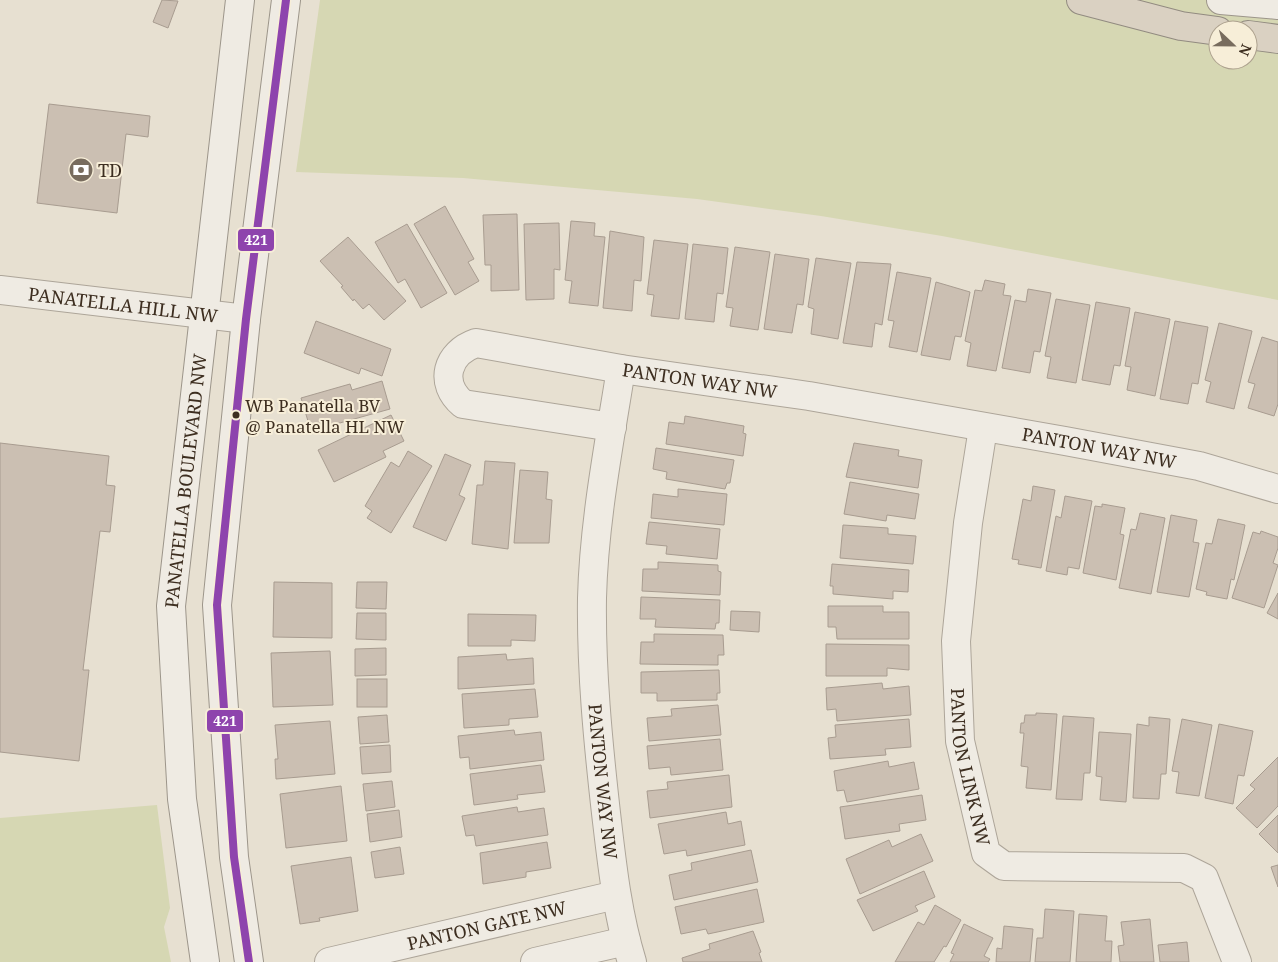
<svg xmlns="http://www.w3.org/2000/svg" width="1278" height="962" font-family="'Noto Serif',serif">
<style>
.green{fill:#d6d7b3;fill-rule:evenodd}
.building{fill:#cbbfb2;stroke:#a89c90}
.lines{fill:none;stroke-linecap:round;stroke-linejoin:round}
.street-casing{stroke:#ada599;stroke-width:30}
.secondary-casing{stroke:#9c958a;stroke-width:30}
.highway-casing{stroke:#928b80;stroke-width:30}
.street{stroke:#efebe3;stroke-width:28}
.secondary{stroke:#efebe3;stroke-width:28}
.highway{stroke:#dad1c2;stroke-width:28}
.bus-1-casing{stroke:#f7eed8;stroke-width:11}
.bus-1{stroke:#8e44ad;stroke-width:8}
.bus-dot{fill:#3d2e20;stroke:#f7eed8;stroke-width:2}
.labels{text-anchor:middle;dominant-baseline:central;stroke-width:4;stroke-linejoin:round;paint-order:stroke}
.bus-label{font-size:17px;fill:#3d2e20;stroke:#f7eed8;text-anchor:start}
.poi-label{font-size:18px;fill:#3d2e20;stroke:#f7eed8;text-anchor:start}
.street-label{font-size:18px;fill:#3d2e20;stroke:#f7eed8}
.line-badge{stroke:#f7eed8;stroke-width:2}
.badge-label{font-size:14px;text-anchor:middle;font-weight:bold;fill:#fff}
</style>
<rect width="100%" height="100%" fill="#e7e0d1"/>
<g class="green">
<path d="M320 0H1278V300L942 236 821 216 697 199 463 178 296 172ZM1218 30H1248V60H1218Z"/>
<polygon points="157,805 170,908 164,927 171,962 0,962 0,818"/>
</g>
<g class="building">
<polygon points="162,0 178,1 168,28 153,22"/>
<polygon points="49,104 150,116 148,137 126,134 117,213 37,203"/>
<polygon points="445,206 474,259 468,262 479,281 455,295 414,224"/>
<polygon points="517,214 519,290 491,291 491,265 485,265 483,215"/>
<polygon points="571,221 595,223 594,236 605,237 598,306 569,303 572,281 565,280"/>
<polygon points="559,223 560,270 554,269 554,299 526,300 524,224"/>
<polygon points="407,224 447,293 421,308 405,279 398,283 375,242"/>
<polygon points="610,231 644,237 641,281 634,280 632,311 603,308"/>
<polygon points="348,237 406,301 384,320 369,304 363,309 354,299 353,301 341,287 343,286 320,261"/>
<polygon points="654,240 688,244 679,319 651,316 654,295 647,294"/>
<polygon points="693,244 728,248 723,294 717,293 714,322 685,319"/>
<polygon points="735,247 770,252 758,330 730,326 733,308 726,307"/>
<polygon points="775,254 809,259 803,305 797,304 792,333 764,329"/>
<polygon points="816,258 851,263 838,339 811,334 814,309 808,307"/>
<polygon points="857,262 891,264 882,325 875,323 872,347 843,343"/>
<polygon points="897,272 931,278 917,352 889,347 894,321 888,320"/>
<polygon points="985,280 1005,284 1003,295 1011,296 996,371 967,366 971,343 965,341 975,290 982,291"/>
<polygon points="936,282 970,292 961,337 955,336 950,360 921,355"/>
<polygon points="1028,289 1051,293 1040,352 1034,351 1030,373 1002,368 1015,300 1026,302"/>
<polygon points="1056,299 1090,305 1076,383 1047,378 1051,357 1045,356"/>
<polygon points="1096,302 1130,308 1120,366 1114,365 1110,385 1082,380"/>
<polygon points="1135,312 1170,319 1155,396 1127,390 1131,367 1125,366"/>
<polygon points="316,321 391,349 382,376 361,368 359,374 304,353"/>
<polygon points="1175,321 1208,327 1198,384 1192,383 1188,404 1160,399"/>
<polygon points="1219,323 1252,331 1234,409 1206,402 1211,382 1205,380"/>
<polygon points="1262,337 1278,342 1278,404 1274,416 1248,408 1255,384 1248,382"/>
<polygon points="382,381 390,409 311,431 301,398 350,384 352,390"/>
<polygon points="391,415 404,441 383,451 386,457 334,482 318,450"/>
<polygon points="685,416 744,426 743,433 746,434 743,456 666,444 669,422 684,424"/>
<polygon points="0,443 109,456 106,485 115,486 110,532 100,531 83,670 89,670 79,761 0,752"/>
<polygon points="854,443 899,450 898,456 922,460 918,488 846,477"/>
<polygon points="656,448 734,460 730,483 727,483 725,489 666,479 667,472 653,469"/>
<polygon points="408,451 432,466 391,533 367,518 372,511 365,506 391,462 399,467"/>
<polygon points="445,454 471,465 459,495 465,498 446,541 413,527"/>
<polygon points="485,461 515,463 508,549 472,544 477,485 483,485"/>
<polygon points="520,470 548,472 546,499 552,500 549,543 514,543"/>
<polygon points="850,482 919,494 915,519 887,515 886,521 844,514"/>
<polygon points="1033,486 1055,490 1041,568 1018,564 1019,560 1012,559 1023,499 1031,501"/>
<polygon points="678,489 727,494 724,525 651,518 653,494 678,497"/>
<polygon points="1065,496 1092,501 1079,569 1068,567 1067,575 1046,571 1056,516 1061,518"/>
<polygon points="1102,504 1125,508 1120,534 1124,535 1116,580 1083,573 1095,506 1102,507"/>
<polygon points="1140,513 1165,518 1151,594 1119,588 1131,529 1136,530"/>
<polygon points="1171,515 1197,520 1193,542 1199,543 1189,597 1157,592"/>
<polygon points="1218,519 1245,525 1234,580 1231,579 1227,599 1206,595 1207,592 1196,589 1206,543 1212,544"/>
<polygon points="649,522 720,529 717,559 666,554 667,546 646,544"/>
<polygon points="843,525 888,528 888,534 916,536 913,564 840,558"/>
<polygon points="1261,531 1278,537 1278,548 1273,563 1278,565 1264,608 1232,598 1253,532 1260,534"/>
<polygon points="658,562 718,565 718,571 721,572 720,595 642,591 643,569 658,569"/>
<polygon points="832,564 909,570 908,592 893,591 893,599 833,594 833,586 830,586"/>
<polygon points="274,582 332,583 332,638 273,637"/>
<polygon points="357,582 387,582 386,609 356,608"/>
<polygon points="1278,593 1278,619 1267,613"/>
<polygon points="641,597 720,600 719,623 716,623 715,629 655,627 656,619 640,619"/>
<polygon points="828,606 883,606 883,612 909,612 909,639 837,639 836,627 828,627"/>
<polygon points="731,611 760,612 759,632 730,630"/>
<polygon points="357,613 386,613 386,640 356,639"/>
<polygon points="468,614 536,615 535,641 511,640 511,646 468,646"/>
<polygon points="654,634 723,635 724,655 718,655 718,665 640,664 641,642 654,642"/>
<polygon points="826,644 909,645 909,670 887,668 887,676 826,676"/>
<polygon points="386,648 386,675 355,676 355,649"/>
<polygon points="330,651 333,705 273,707 271,653"/>
<polygon points="506,654 507,660 533,658 534,684 458,689 458,657"/>
<polygon points="719,670 720,693 717,693 717,700 657,701 657,693 641,693 641,672"/>
<rect x="357" y="679" width="30" height="28"/>
<polygon points="882,683 883,689 909,686 911,715 837,721 836,709 827,710 826,688"/>
<polygon points="535,689 538,717 509,719 509,725 464,728 462,694"/>
<polygon points="718,705 721,735 649,741 647,718 672,716 671,709"/>
<polygon points="1036,713 1057,714 1051,790 1026,788 1028,767 1021,766 1024,733 1020,733 1021,723 1024,723 1025,715 1036,715"/>
<polygon points="387,715 389,742 360,744 358,717"/>
<polygon points="1063,716 1094,718 1090,773 1084,773 1082,800 1056,799"/>
<polygon points="1149,717 1170,719 1166,774 1161,774 1159,799 1133,798 1137,724 1149,726"/>
<polygon points="909,719 911,747 885,749 886,755 830,759 828,738 836,737 835,725"/>
<polygon points="1182,719 1212,725 1199,796 1176,793 1179,772 1172,771"/>
<polygon points="330,721 335,774 276,779 275,759 278,759 275,725"/>
<polygon points="1219,724 1253,731 1244,776 1238,775 1233,804 1205,798"/>
<polygon points="514,730 515,735 541,732 544,760 470,769 469,757 460,758 458,736"/>
<polygon points="1099,732 1131,734 1126,802 1100,800 1102,777 1096,776"/>
<polygon points="720,739 723,770 671,775 670,767 649,769 647,746"/>
<polygon points="390,745 391,772 362,774 360,747"/>
<polygon points="1278,757 1278,806 1257,828 1236,808 1255,789 1250,785"/>
<polygon points="888,761 889,767 914,762 919,789 847,802 844,790 837,791 834,771"/>
<polygon points="541,765 545,792 517,795 518,799 474,805 470,774"/>
<polygon points="729,775 732,807 650,818 647,791 668,789 667,782"/>
<polygon points="392,781 395,807 366,811 363,784"/>
<polygon points="341,786 347,841 286,848 280,794"/>
<polygon points="922,795 926,820 899,824 900,831 845,839 840,807"/>
<polygon points="517,807 518,812 544,808 548,835 476,846 474,835 466,836 462,816"/>
<polygon points="399,810 402,837 370,842 367,814"/>
<polygon points="726,812 728,824 741,821 745,845 687,856 686,850 664,854 658,824"/>
<polygon points="1278,815 1278,853 1259,834"/>
<polygon points="921,834 933,861 860,894 846,859 889,840 892,847"/>
<polygon points="547,842 551,868 526,872 526,877 483,884 480,853"/>
<polygon points="400,847 404,874 375,878 371,852"/>
<polygon points="751,850 758,882 674,900 669,875 692,870 691,863"/>
<polygon points="351,857 358,911 319,918 320,921 300,924 291,866"/>
<polygon points="1278,865 1278,887 1271,867"/>
<polygon points="924,871 935,897 915,906 918,911 873,931 857,900"/>
<polygon points="757,889 764,922 708,934 706,929 681,934 675,907"/>
<polygon points="935,905 961,920 946,947 944,946 934,962 895,962 918,922 924,925"/>
<polygon points="1045,909 1074,911 1070,962 1035,962 1037,938 1043,938"/>
<polygon points="1079,914 1107,916 1105,941 1112,941 1111,962 1076,962"/>
<polygon points="1150,919 1154,962 1120,962 1118,946 1124,945 1121,922"/>
<polygon points="964,924 993,938 984,956 990,959 988,962 950,962 954,954 951,953"/>
<polygon points="1004,926 1033,929 1030,962 996,962 997,948 1002,949"/>
<polygon points="753,931 761,952 759,953 762,962 683,962 682,958 710,949 709,944"/>
<polygon points="1187,942 1189,962 1160,962 1158,945"/>
</g>
<g class="lines">
<defs>
<g id="street">
<path id="s1" d="M0 290 246 319"/>
<path id="s2" d="M621 369C609 445 594 521 592 598 591 670 598 742 606 813 612 864 617 913 632 962"/>
<path id="s3" d="M612 427 463 404C438 383 447 353 476 343L621 369 809 396 1065 441 1199 466 1278 489"/>
<path id="s4" d="M983 428 968 523 956 641 960 741 986 853 1004 866 1184 868 1204 878 1237 962"/>
<path id="s5" d="M329 962 616 895"/>
<polyline points="535,962 626,941"/>
</g>
<g id="secondary">
<polyline points="1221,0 1278,5"/>
<path id="s6" d="M205 962 182 799 171 606 240 0"/>
<polyline points="249,962 234,857 217,605 246,319 286,0"/>
</g>
<g id="highway">
<polyline points="1081,0 1181,26 1218,31"/>
<polyline points="1248,35 1278,39"/>
</g>
</defs>
<use href="#street" class="street-casing"/>
<use href="#secondary" class="secondary-casing"/>
<use href="#highway" class="highway-casing"/>
<use href="#street" class="street"/>
<use href="#secondary" class="secondary"/>
<use href="#highway" class="highway"/>
<defs>
<polyline id="bus-1" points="249,962 234,857 217,605 246,319 286,0"/>
</defs>
<use href="#bus-1" class="bus-1-casing"/>
<use href="#bus-1" class="bus-1"/>
</g>
<defs>
<symbol id="bank-disc" viewBox="-11 -11 22 22"><circle r="9.5" fill="#786c5e" stroke="#f7eed8"/><path d="M-6-4H6V4H-6ZM0-2.3a2.3 2.3 0 1 0 0 4.6a2.3 2.3 0 1 0 0-4.6Z" fill="#fff"/></symbol>
</defs>
<g fill-rule="evenodd">
<use href="#bank-disc" x="67" y="156" width="28" height="28"/>
</g>
<circle class="bus-dot" cx="236" cy="415" r="4.5"/>
<g class="labels">
<g class="bus-label">
<text x="245" y="405">WB Panatella BV<tspan x="245" dy="21">@ Panatella HL NW</tspan></text>
</g>
<g class="poi-label">
<text x="98" y="170">TD</text>
</g>
<g class="street-label">
<text stroke="none"><textPath href="#s1" startOffset="124">PANATELLA HILL NW</textPath></text>
<text stroke="none"><textPath href="#s3" startOffset="456">PANTON WAY NW</textPath></text>
<text stroke="none"><textPath href="#s3" startOffset="861">PANTON WAY NW</textPath></text>
<text stroke="none"><textPath href="#s6" startOffset="484">PANATELLA BOULEVARD NW</textPath></text>
<text stroke="none"><textPath href="#s4" startOffset="342">PANTON LINK NW</textPath></text>
<text stroke="none"><textPath href="#s2" startOffset="415">PANTON WAY NW</textPath></text>
<text stroke="none"><textPath href="#s5" startOffset="162">PANTON GATE NW</textPath></text>
</g>
</g>
<g class="line-badge">
<rect x="237" y="228" width="38" height="24" rx="5" fill="#8e44ad"/>
<rect x="206" y="709" width="38" height="24" rx="5" fill="#8e44ad"/>
</g>
<g class="badge-label">
<text x="256" y="245">421</text>
<text x="225" y="726">421</text>
</g>
<g transform="translate(1233 45) rotate(112)"><circle r="24" fill="#f7eed8" stroke="#ada18e"/>
<path d="M0-4L9 19L0 12L-9 19Z" fill="#786c5e"/>
<text y="-8" font-size="14" font-weight="bold" text-anchor="middle" fill="#3d2e20">N</text>
</g>
</svg>
